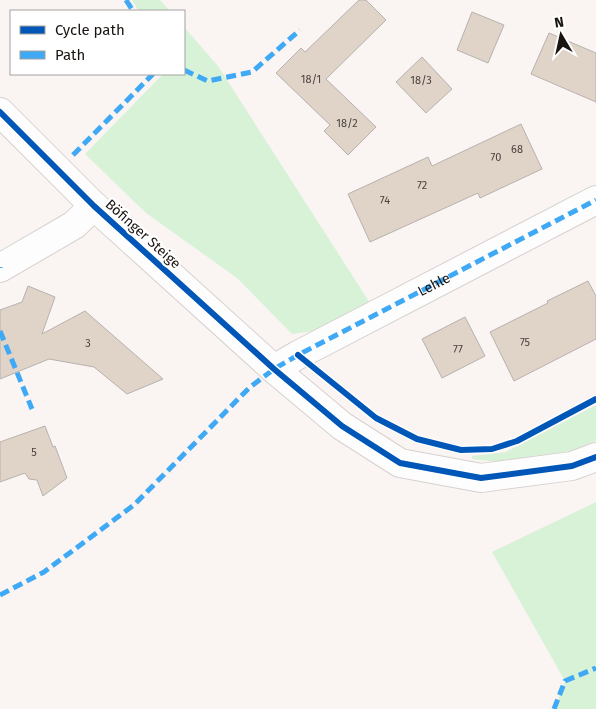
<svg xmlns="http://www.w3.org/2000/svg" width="596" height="709" font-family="'Fira Sans',sans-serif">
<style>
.green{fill:#d8f2d8}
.building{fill:#e0d3c8;stroke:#b7b2af}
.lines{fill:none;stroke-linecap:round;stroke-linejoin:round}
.minor-casing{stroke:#d7d1cf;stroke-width:30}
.minor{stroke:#fefdfd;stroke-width:28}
.quiet{stroke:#3fa9f5;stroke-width:5;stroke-dasharray:10 5;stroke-linecap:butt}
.cycleway-casing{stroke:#fff;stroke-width:9}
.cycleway{stroke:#0057b8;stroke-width:6}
.labels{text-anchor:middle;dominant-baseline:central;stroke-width:4.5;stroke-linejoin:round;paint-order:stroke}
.number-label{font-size:11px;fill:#4c443f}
.street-label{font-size:14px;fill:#1a1411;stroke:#fff}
</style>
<rect width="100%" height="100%" fill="#faf4f2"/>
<g class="green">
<polygon points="132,0 160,0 170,11 139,11"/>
<polygon points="184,27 218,66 370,303 322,330 292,334 237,278 146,213 85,154 163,74 184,74"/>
<polygon points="596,405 596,441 571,451 498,462 472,459 472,456 506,452"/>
<polygon points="596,502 596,709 554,709 565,681 492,552"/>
</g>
<g class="building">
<polygon points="359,0 366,0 386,20 326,79 376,127 348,155 324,131 330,125 276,73 301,48 305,52"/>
<polygon points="472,12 504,25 488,63 457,50"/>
<polygon points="549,33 596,53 596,102 531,74"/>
<polygon points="422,57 452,89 426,113 396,82"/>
<polygon points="521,124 542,169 480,198 478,193 370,242 348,194 428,157 432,166"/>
<polygon points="588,281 596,296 596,339 514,381 490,332 548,303 547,301"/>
<polygon points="28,286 55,297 42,334 85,311 163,379 127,394 94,367 49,359 0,379 0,310 22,302"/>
<polygon points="465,317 485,356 442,378 422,339"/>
<polygon points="45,426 53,447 55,446 67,478 43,496 37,480 29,479 25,473 0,482 0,442"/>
</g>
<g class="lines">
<defs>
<g id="minor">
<polyline points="0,112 94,206 274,369 342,426 400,463 481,478 572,466 596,457"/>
<polyline points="0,268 74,225 94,206"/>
<path id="s1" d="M274 369 298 355 596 200"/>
</g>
</defs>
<use href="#minor" class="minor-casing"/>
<use href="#minor" class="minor"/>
<g class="quiet">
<polyline points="126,0 133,11"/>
<polyline points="184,70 208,81 252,72 300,30"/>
<polyline points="73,155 153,74"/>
<polyline points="0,267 0,268"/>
<polyline points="0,331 32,409"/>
<polyline points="0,595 44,572 134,505 250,387 274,369 298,355 596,200"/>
<polyline points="554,709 565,681 596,668"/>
</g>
<defs>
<g id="cycleway">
<polyline points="0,112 94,206 274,369 342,426 400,463 481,478 572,466 596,457"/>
<polyline points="298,355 376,418 417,439 461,450 492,449 517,441 596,399"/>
</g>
</defs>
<use href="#cycleway" class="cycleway-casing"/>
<use href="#cycleway" class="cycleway"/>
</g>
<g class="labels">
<g class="number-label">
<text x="311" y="79">18/1</text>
<text x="421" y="80">18/3</text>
<text x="347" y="123">18/2</text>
<text x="517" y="149">68</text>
<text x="496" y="157">70</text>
<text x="422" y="185">72</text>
<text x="385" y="200">74</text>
<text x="525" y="342">75</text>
<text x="88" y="343">3</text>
<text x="458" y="349">77</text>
<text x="34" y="452">5</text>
</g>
<g class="street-label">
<text transform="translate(143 234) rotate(42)">Böfinger Steige</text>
<text stroke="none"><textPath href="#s1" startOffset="181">Lehle</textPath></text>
</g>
</g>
<rect x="10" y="10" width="175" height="65" fill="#ffffff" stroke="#a3a1a0"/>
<rect x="20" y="26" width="25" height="8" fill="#0057b8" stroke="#a3a1a0"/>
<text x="55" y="35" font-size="15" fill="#1a1411">Cycle path</text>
<rect x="20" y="51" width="25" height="8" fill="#3fa9f5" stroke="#a3a1a0"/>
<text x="55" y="60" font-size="15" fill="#1a1411">Path</text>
<g transform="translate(561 35) rotate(351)" stroke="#ffffff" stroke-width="4" paint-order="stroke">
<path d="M0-4L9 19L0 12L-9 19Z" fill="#1a1411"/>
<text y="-8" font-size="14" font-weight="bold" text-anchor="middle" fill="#1a1411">N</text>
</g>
</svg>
